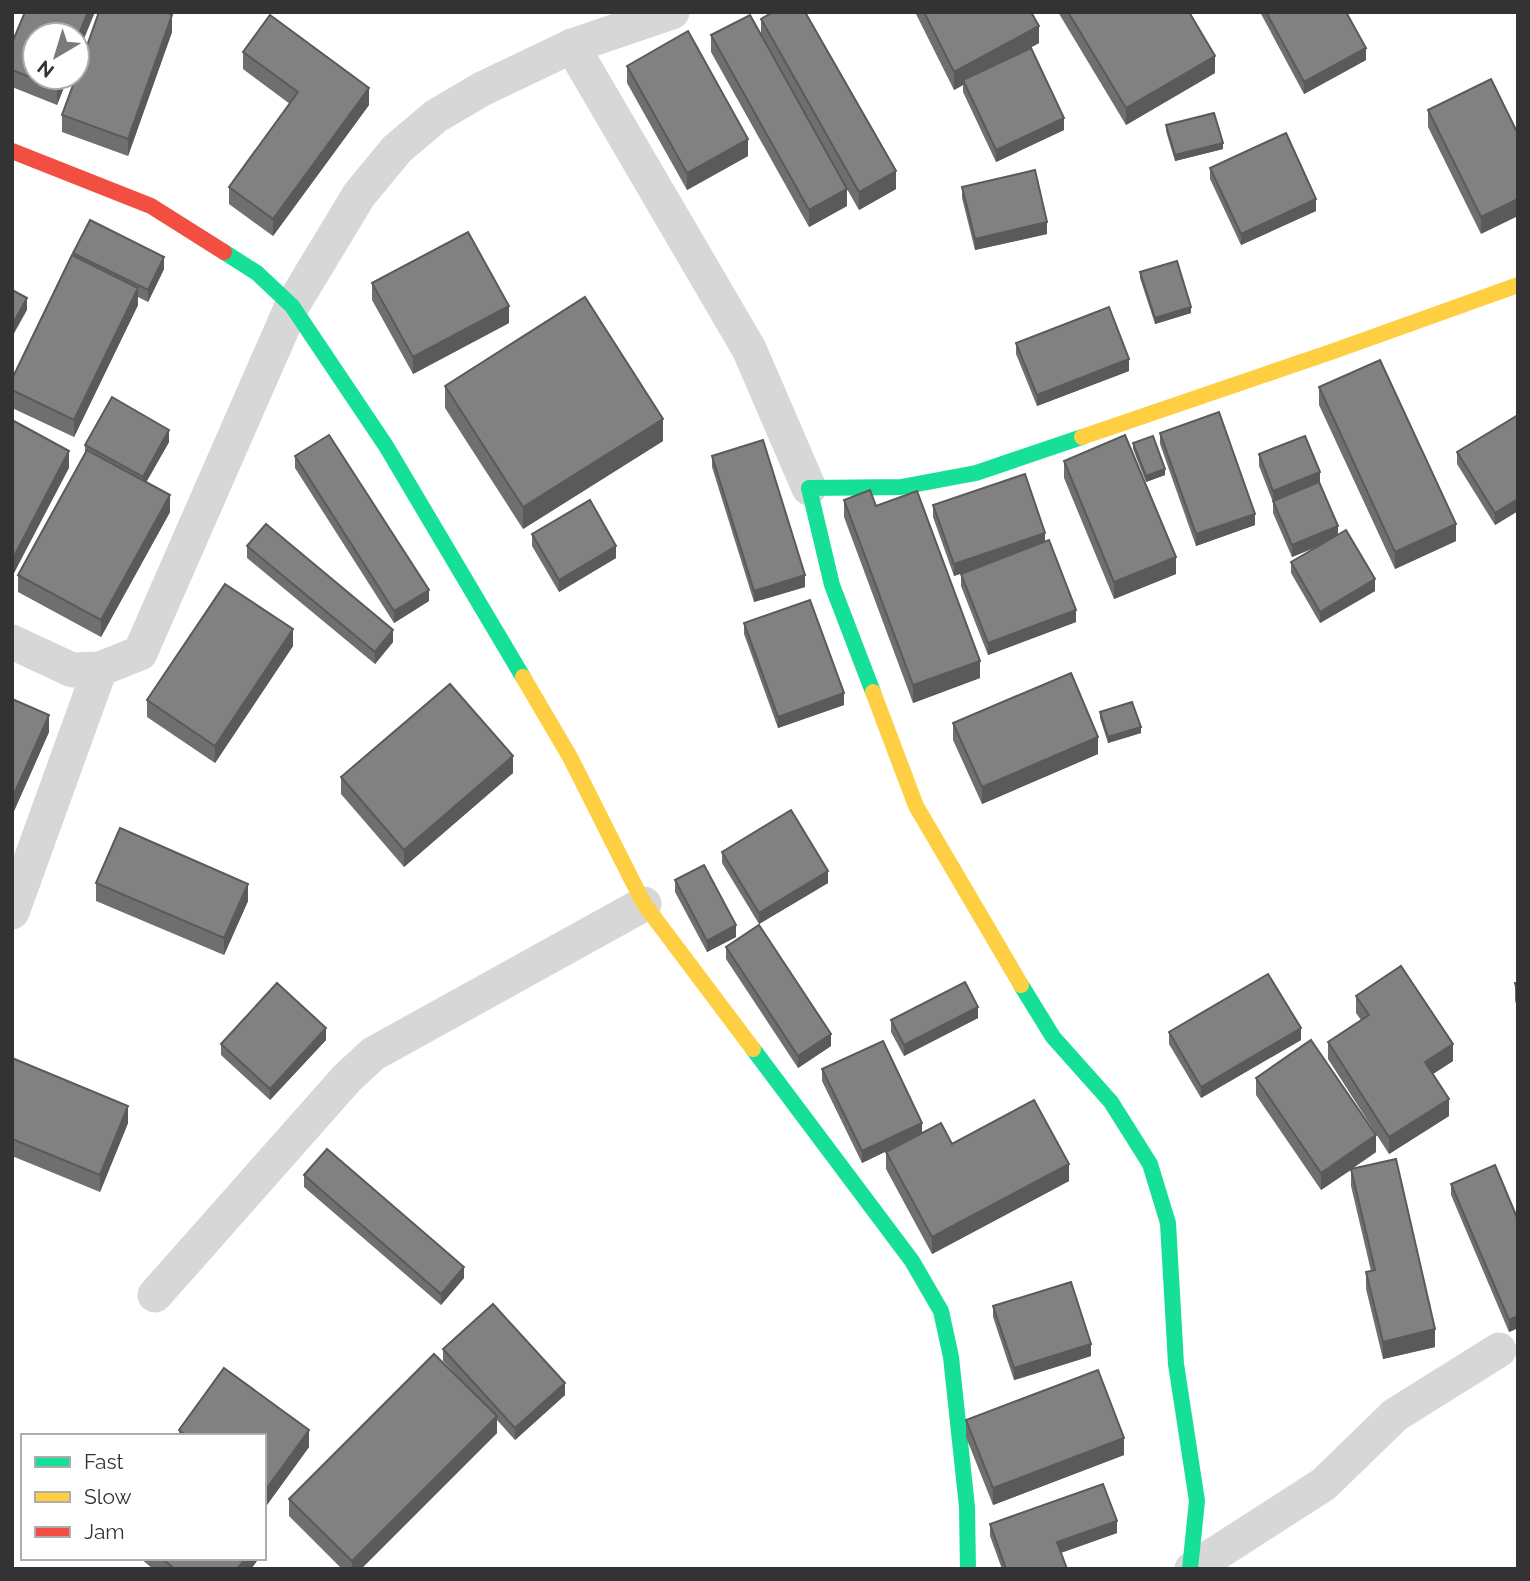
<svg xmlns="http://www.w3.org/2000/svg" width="1530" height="1581" font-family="Raleway,sans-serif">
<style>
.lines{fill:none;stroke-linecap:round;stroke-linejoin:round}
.street{stroke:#d7d7d7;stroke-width:35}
.fast{stroke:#16e098;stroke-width:16}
.slow{stroke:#ffcf43;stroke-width:16}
.jam{stroke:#f24e42;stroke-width:16}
.wall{fill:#6f6f6f}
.shaded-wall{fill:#5a5a5a}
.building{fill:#818181;stroke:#5a5a5a;stroke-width:2}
</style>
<rect width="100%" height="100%" fill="#fff"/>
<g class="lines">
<g class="street">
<polyline points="572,46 749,349 809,488"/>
<polyline points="12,642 72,670 100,669 140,653 292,306 359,195 397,149 436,116 482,89 572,46 672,12"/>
<polyline points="12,912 100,669"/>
<polyline points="155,1295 347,1078 373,1054 644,904"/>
<polyline points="1192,1569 1324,1484 1395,1415 1499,1350"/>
</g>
<g class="fast">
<polyline points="224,252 257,273 292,306 386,446 523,677"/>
<polyline points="873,692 832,585 809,488 901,487 976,473 1082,437"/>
<polyline points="1021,985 1053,1037 1111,1102 1150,1164 1168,1223 1176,1364 1197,1501 1190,1569"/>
<polyline points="753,1049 912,1261 941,1311 951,1357 967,1507 968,1569"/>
</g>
<g class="slow">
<polyline points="1082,437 1331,352 1518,285"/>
<polyline points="523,677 570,757 644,904 753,1049"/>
<polyline points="873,692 916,806 1021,985"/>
</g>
<polyline class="jam" points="12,151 151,206 224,252"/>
</g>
<g class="wall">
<polygon points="915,12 1031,12 1039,43 1021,53 1064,130 996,162 963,92 963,85 954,90"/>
<polygon points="1058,12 1189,12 1215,73 1126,125"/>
<polygon points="1260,12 1346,12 1366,60 1304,94"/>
<polygon points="761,19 896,189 859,210 827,154 847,206 809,227 711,52 711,35 761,34"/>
<polygon points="172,32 128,156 62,132 62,115"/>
<polygon points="12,43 35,77 68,77 57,105 12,87"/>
<polygon points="243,52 369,105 273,236 229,204 229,187 290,104 243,69"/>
<polygon points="627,66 748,156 687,190 627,83"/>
<polygon points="1491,79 1481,234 1428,127 1428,110"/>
<polygon points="1166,125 1223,149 1175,161 1166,131"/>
<polygon points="1210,168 1316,211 1241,245 1210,179"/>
<polygon points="962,187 1047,234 975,250 962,198"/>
<polygon points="73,253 164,269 148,302 138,297 138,305 74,437 12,408 12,390 73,256"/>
<polygon points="1140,272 1191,313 1155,324 1140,278"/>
<polygon points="372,283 509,323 413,374 372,300"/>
<polygon points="1016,343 1129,371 1037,406 1016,354"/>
<polygon points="445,386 663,441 523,529 445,408"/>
<polygon points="1319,387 1456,541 1395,569 1319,405"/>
<polygon points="1518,415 1518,511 1495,525 1457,464 1457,452"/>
<polygon points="1160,433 1255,525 1196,546 1160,444"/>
<polygon points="169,442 146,482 170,512 101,637 18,592 18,575 85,454 85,445"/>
<polygon points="1133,443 1165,475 1146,482 1133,449"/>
<polygon points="1259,454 1320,483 1338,534 1375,591 1320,623 1291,573 1291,562 1317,547 1292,557 1273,513 1273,502 1259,466"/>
<polygon points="295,456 429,601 394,623 295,468"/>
<polygon points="712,456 805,587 754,602 712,467"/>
<polygon points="1064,461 1176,574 1114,599 1064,478"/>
<polygon points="844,500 876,506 980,678 913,703 844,517"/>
<polygon points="933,505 1045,541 1076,622 988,655 961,586 961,574 971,570 954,576 933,517"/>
<polygon points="532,534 616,558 559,592 532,546"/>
<polygon points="247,546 393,642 375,664 247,558"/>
<polygon points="744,623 844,705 778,728 744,634"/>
<polygon points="293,646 215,763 147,717 147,700"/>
<polygon points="12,699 49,732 14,811 12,810"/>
<polygon points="1100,712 1141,733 1108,743 1100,718"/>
<polygon points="953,723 1098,754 982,804 953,740"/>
<polygon points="513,773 404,867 341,794 341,777"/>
<polygon points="722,852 828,883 759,924 722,863"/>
<polygon points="675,880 736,937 707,952 675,892"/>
<polygon points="96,883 248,901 224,955 96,901"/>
<polygon points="726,947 831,1046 798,1068 726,959"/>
<polygon points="1515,983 1518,983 1518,1012 1515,1000"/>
<polygon points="1356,996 1453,1061 1433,1074 1449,1116 1389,1154 1328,1059 1328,1042 1361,1020 1356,1013"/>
<polygon points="978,1018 904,1056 891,1032 891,1020"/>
<polygon points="1169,1032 1301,1040 1201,1098 1169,1044"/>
<polygon points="326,1040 270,1100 221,1055 221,1044"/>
<polygon points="12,1058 128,1123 100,1192 12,1156"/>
<polygon points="822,1069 922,1133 952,1144 1069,1181 932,1254 886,1169 886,1152 899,1145 862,1163 822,1081"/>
<polygon points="1256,1078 1376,1152 1353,1168 1435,1347 1383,1359 1366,1289 1366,1272 1371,1271 1351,1186 1351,1170 1321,1190 1256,1095"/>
<polygon points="304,1175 464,1278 441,1305 304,1187"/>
<polygon points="1451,1184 1518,1220 1518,1328 1509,1332 1451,1195"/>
<polygon points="993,1306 1091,1356 1014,1380 993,1317"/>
<polygon points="443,1349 565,1395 515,1440 497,1420 497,1433 361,1569 342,1569 289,1516 289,1499 465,1384 443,1361"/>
<polygon points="224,1368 309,1430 309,1447 264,1509 264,1436 179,1436 179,1430"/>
<polygon points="966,1420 1124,1455 993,1505 966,1437"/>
<polygon points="990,1524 1117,1533 1061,1553 1067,1569 1002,1569 990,1536"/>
<polygon points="140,1558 259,1558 251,1569 153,1569"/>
</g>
<g class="shaded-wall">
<polygon points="88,12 95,12 77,56 77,39"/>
<polygon points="172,15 172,32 128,156 128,139"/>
<polygon points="1039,26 1039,43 964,84 963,80 963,85 954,90 954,72"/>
<polygon points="1366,48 1366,60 1304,94 1304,82"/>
<polygon points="1215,56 1215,73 1126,125 1126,108"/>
<polygon points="61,77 68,77 57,105 57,88"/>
<polygon points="369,88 369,105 273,236 273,219"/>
<polygon points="1064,118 1064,130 996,162 996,150"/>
<polygon points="748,139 748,156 687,190 687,173"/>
<polygon points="1223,143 1223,149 1175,161 1175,155"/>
<polygon points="896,171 896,189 859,210 859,192"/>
<polygon points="847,189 847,206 809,227 809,210"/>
<polygon points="1316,199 1316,211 1241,245 1241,234"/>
<polygon points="1518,199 1518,216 1481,234 1481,217"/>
<polygon points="1047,222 1047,234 975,250 975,239"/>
<polygon points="164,257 164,269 148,302 148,290"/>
<polygon points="138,288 138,305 74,437 74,420"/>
<polygon points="27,298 27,310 12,337 12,325"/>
<polygon points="509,306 509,323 413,374 413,357"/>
<polygon points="1191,307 1191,313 1155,324 1155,318"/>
<polygon points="1129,359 1129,371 1037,406 1037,395"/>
<polygon points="663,419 663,441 523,529 523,507"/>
<polygon points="169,430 169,442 143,488 143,477"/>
<polygon points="69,451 69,468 12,577 12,560"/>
<polygon points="1165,469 1165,475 1146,482 1146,476"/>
<polygon points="1320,472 1320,484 1273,502 1273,491"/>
<polygon points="170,495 170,512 101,637 101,620"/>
<polygon points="1518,499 1518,511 1495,525 1495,513"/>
<polygon points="1255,514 1255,525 1196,546 1196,534"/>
<polygon points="1456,524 1456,541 1395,569 1395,552"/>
<polygon points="1338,526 1338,537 1292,557 1292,545"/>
<polygon points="1045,533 1045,545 954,576 954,564"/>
<polygon points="616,546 616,558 559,592 559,580"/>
<polygon points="1176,557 1176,574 1114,599 1114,582"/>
<polygon points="805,575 805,587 754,602 754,591"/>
<polygon points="1375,579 1375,591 1320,623 1320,612"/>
<polygon points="429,590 429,601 394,623 394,611"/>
<polygon points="1076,610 1076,622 988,655 988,643"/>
<polygon points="293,629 293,646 215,763 215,746"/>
<polygon points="393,630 393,642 375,664 375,652"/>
<polygon points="980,661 980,678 913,703 913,685"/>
<polygon points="844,693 844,705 778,728 778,717"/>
<polygon points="49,715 49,732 14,811 14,794"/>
<polygon points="1141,727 1141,733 1108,743 1108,737"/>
<polygon points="1098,737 1098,754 982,804 982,787"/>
<polygon points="513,756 513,773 404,867 404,850"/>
<polygon points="828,871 828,883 759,924 759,913"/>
<polygon points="248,884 248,901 224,955 224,938"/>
<polygon points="736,925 736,937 707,952 707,941"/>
<polygon points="978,1007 978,1018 904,1056 904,1045"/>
<polygon points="326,1028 326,1040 270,1100 270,1089"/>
<polygon points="1301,1028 1301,1040 1201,1098 1201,1087"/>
<polygon points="831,1034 831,1046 798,1068 798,1056"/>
<polygon points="1453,1044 1453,1061 1425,1079 1425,1062"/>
<polygon points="1449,1099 1449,1116 1389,1154 1389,1137"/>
<polygon points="128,1106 128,1123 100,1192 100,1175"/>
<polygon points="922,1123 922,1134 862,1163 862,1151"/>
<polygon points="1376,1135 1376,1152 1321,1190 1321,1173"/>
<polygon points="1069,1164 1069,1181 932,1254 932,1237"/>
<polygon points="464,1267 464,1278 441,1305 441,1294"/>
<polygon points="1518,1316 1518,1328 1509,1332 1509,1320"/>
<polygon points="1435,1329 1435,1347 1383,1359 1383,1342"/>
<polygon points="1091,1344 1091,1356 1014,1380 1014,1368"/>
<polygon points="565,1383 565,1395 515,1440 515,1428"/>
<polygon points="497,1416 497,1433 361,1569 352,1569 352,1561"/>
<polygon points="309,1430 309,1447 264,1509 264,1492"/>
<polygon points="1124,1438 1124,1455 993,1505 993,1488"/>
<polygon points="1117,1521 1117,1533 1057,1554 1057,1542"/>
<polygon points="246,1558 259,1558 251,1569 237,1569"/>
</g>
<g class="building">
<polygon points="25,12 88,12 77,39 77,35 35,35 35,77 61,77 57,88 12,70 12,43"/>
<polygon points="99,12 166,12 172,15 128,139 62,115 76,77 77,77 77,74"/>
<polygon points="773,12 805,12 896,171 859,192 761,19"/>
<polygon points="924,12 1031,12 1039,26 954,72"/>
<polygon points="1068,12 1189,12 1215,56 1126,108"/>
<polygon points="1266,12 1346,12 1366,48 1304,82"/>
<polygon points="270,15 369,88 273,219 229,187 298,92 243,52"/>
<polygon points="750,15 847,189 809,210 711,35"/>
<polygon points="688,31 748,139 687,173 627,66"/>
<polygon points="1031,48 1064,118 996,150 963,80"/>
<polygon points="1491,79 1518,134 1518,199 1481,217 1428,110"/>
<polygon points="1214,113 1223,143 1175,155 1166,125"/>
<polygon points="1286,133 1316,199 1241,234 1210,168"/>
<polygon points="1035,170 1047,222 975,239 962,187"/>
<polygon points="90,220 164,257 148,290 73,253"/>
<polygon points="468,232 509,306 413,357 372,283"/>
<polygon points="72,255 138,288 74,420 12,390 12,379"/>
<polygon points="1177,261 1191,307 1155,318 1140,272"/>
<polygon points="12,290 27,298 12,325"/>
<polygon points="585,297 663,419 523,507 445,386"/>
<polygon points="1109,307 1129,359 1037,395 1016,343"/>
<polygon points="1380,360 1456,524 1395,552 1319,387"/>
<polygon points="112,397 169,430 143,477 85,445"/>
<polygon points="1219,412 1255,514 1196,534 1160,433"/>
<polygon points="1518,415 1518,499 1495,513 1457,452"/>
<polygon points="12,420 69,451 12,560"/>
<polygon points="329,435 429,590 394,611 295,456"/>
<polygon points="1125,435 1176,557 1114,582 1064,461"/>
<polygon points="1153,436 1165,469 1146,476 1133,443"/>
<polygon points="1305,436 1320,472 1273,491 1259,454"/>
<polygon points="763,440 805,575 754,591 712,456"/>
<polygon points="87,450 170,495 101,620 18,575"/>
<polygon points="1025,474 1045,533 954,564 933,505"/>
<polygon points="1319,482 1338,526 1292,545 1273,501"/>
<polygon points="870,490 876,506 917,491 980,661 913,685 844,500"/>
<polygon points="590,500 616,546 559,580 532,534"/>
<polygon points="266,524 393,630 375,652 247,546"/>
<polygon points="1346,530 1375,579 1320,612 1291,562"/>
<polygon points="1049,540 1076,610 988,643 961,574"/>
<polygon points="225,584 293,629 215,746 147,700"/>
<polygon points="810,600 844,693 778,717 744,623"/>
<polygon points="1071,673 1098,737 982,787 953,723"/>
<polygon points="450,684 513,756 404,850 341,777"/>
<polygon points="12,699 49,715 14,794 12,793"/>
<polygon points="1132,702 1141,727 1108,737 1100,712"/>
<polygon points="791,810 828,871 759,913 722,852"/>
<polygon points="120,828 248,884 224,938 96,883"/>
<polygon points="704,865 736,925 707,941 675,880"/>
<polygon points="759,925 831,1034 798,1056 726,947"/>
<polygon points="1401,966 1453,1044 1425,1062 1449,1099 1389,1137 1328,1042 1369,1015 1356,996"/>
<polygon points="1268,974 1301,1028 1201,1087 1169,1032"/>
<polygon points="965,982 978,1007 904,1045 891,1020"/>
<polygon points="277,983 326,1028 270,1089 221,1044"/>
<polygon points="1515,983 1518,983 1518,995"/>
<polygon points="1311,1040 1376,1135 1321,1173 1256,1078"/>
<polygon points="883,1041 922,1123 862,1151 822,1069"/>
<polygon points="12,1058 128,1106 100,1175 12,1139"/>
<polygon points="1034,1100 1069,1164 932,1237 886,1152 941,1123 952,1144"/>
<polygon points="327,1149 464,1267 441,1294 304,1175"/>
<polygon points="1396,1159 1435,1329 1383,1342 1366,1272 1375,1270 1351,1169"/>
<polygon points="1495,1165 1518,1220 1518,1316 1509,1320 1451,1184"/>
<polygon points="1071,1282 1091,1344 1014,1368 993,1306"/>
<polygon points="493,1304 565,1383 515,1428 443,1349"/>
<polygon points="434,1354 497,1416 352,1561 289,1499"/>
<polygon points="224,1368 309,1430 264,1492 264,1436 187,1436 179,1430"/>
<polygon points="1098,1370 1124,1438 993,1488 966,1420"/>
<polygon points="1103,1484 1117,1521 1057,1542 1067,1569 1006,1569 990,1524"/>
<polygon points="161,1558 246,1558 237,1569 175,1569"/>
</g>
<rect width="1530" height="1581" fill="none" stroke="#333333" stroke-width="28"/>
<rect x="21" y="1434" width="245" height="126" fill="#ffffff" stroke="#adadad" stroke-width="2"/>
<rect x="35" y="1457" width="35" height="10" fill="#16e098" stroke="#adadad" stroke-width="2"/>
<text x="84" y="1469" font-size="21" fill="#333333">Fast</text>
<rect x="35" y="1492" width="35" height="10" fill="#ffcf43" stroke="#adadad" stroke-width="2"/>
<text x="84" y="1504" font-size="21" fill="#333333">Slow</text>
<rect x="35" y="1527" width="35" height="10" fill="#f24e42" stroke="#adadad" stroke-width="2"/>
<text x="84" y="1539" font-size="21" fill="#333333">Jam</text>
<g transform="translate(56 56) rotate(218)"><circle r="33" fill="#ffffff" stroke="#adadad" stroke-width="2"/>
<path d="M0-5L12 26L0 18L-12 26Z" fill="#7a7a7a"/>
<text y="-10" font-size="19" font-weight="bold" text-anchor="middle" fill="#333333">N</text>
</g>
</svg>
